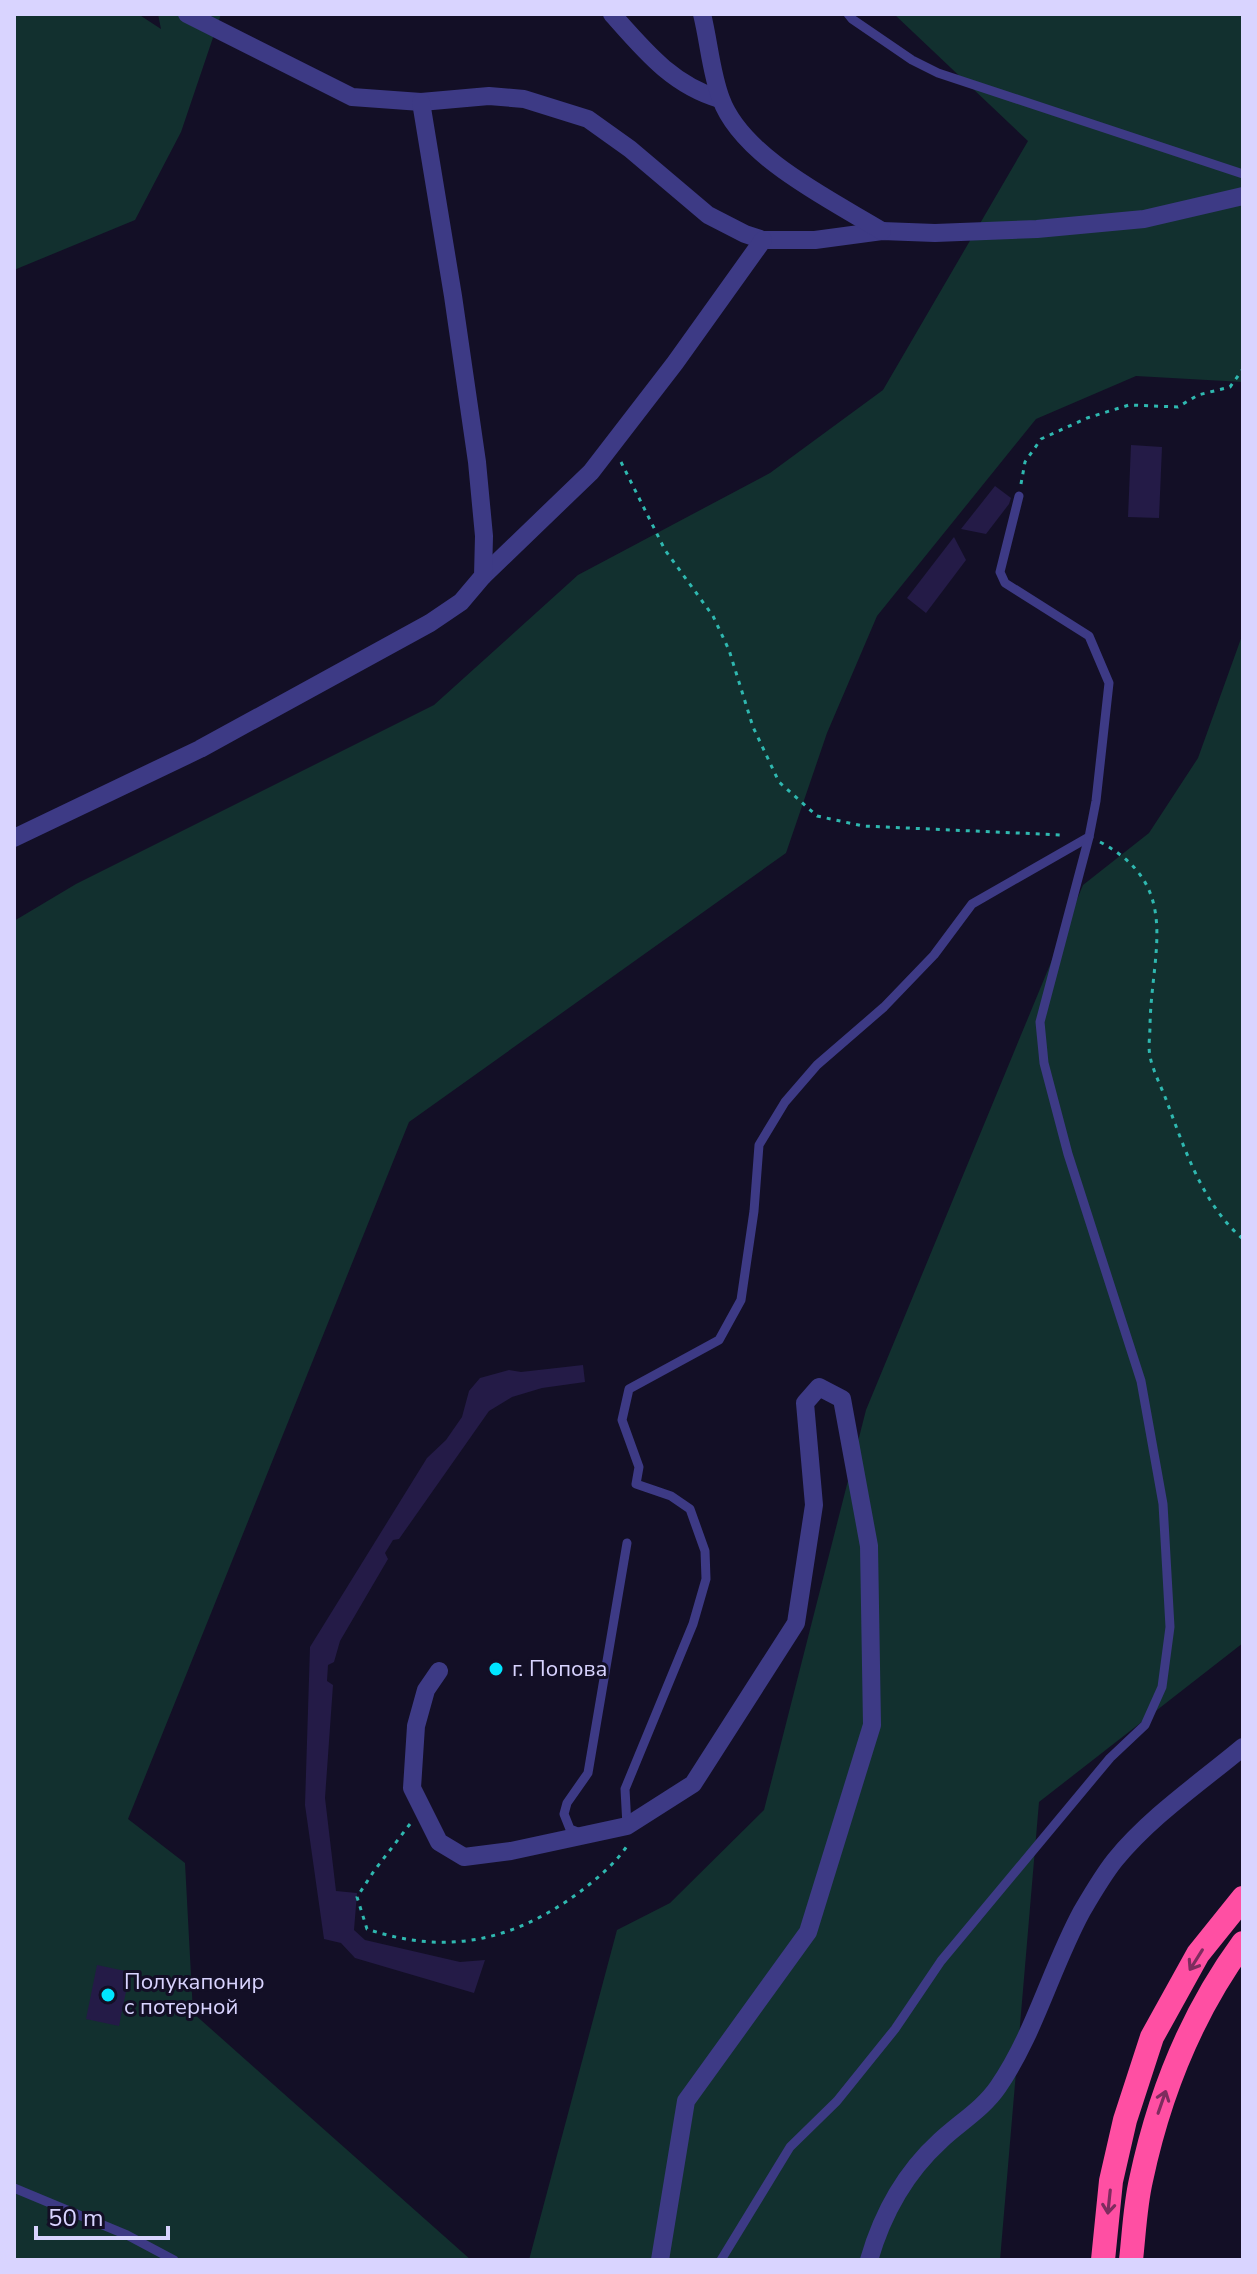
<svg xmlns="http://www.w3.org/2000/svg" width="1257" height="2274" font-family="'Nunito Sans',sans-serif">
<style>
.green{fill:#12302f}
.building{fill:#241b47}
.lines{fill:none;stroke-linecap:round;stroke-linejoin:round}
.path{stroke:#2fb8b0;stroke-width:3;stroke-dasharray:4 6;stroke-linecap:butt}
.lane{stroke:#3d3a85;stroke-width:9}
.street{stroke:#3d3a85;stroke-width:18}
.highway{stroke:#ff4fa3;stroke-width:24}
.oneway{stroke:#7d2c5e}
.poi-dot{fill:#00e5ff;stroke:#130f26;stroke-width:3}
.labels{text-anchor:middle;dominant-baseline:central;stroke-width:6;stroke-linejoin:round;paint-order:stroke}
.poi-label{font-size:22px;fill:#d9d4ff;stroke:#130f26;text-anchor:start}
</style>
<rect width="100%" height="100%" fill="#130f26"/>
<g class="green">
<polygon points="14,14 138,14 161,29 158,14 221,14 181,132 135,220 14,270"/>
<polygon points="894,14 1243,14 1243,382 1136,376 1036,419 877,616 827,733 786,853 409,1122 128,1819 185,1863 193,2013 471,2260 14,2260 14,921 76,884 434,705 578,575 770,473 883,390 1028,141"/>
<polygon points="1243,633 1243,1643 1039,1802 1000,2260 529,2260 617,1930 670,1903 764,1810 866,1410 1083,885 1149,833 1198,758"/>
</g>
<g class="building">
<polygon points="1131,445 1162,447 1159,518 1128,517"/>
<polygon points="995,486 1011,498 1009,504 986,534 961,529"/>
<polygon points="954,537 966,560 926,613 907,598"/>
<polygon points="583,1365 585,1382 542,1388 512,1397 489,1411 399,1539 393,1540 385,1553 388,1559 340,1641 334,1662 328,1665 327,1681 333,1685 325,1798 336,1891 357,1893 354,1930 365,1940 460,1962 485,1960 474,1993 355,1958 341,1943 324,1939 305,1805 310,1647 427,1458 446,1440 462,1417 469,1391 480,1378 509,1370 521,1372"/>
<polygon points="97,1965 130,1972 119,2026 86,2019"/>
</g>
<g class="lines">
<g class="path">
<polyline points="621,462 665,550 713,616 729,650 753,727 779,782 817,816 863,826 1062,835"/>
<polyline points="1021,484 1025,462 1041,439 1087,418 1129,405 1178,407 1198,395 1230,387 1243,369"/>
<path d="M1100 842C1183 886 1151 952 1150 1026 1150 1035 1148 1047 1150 1056 1153 1072 1162 1088 1167 1102 1185 1150 1203 1205 1243 1239"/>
<path d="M410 1824 374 1871 357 1897 367 1929C447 1956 514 1941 581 1891 599 1877 617 1862 629 1843"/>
</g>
<g class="lane">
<polyline points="848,14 852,19 912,60 938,73 1243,174"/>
<polyline points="627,1826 625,1789 693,1624 706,1579 705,1551 690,1509 671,1496 636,1484 639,1467 622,1420 629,1389 719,1340 741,1300 754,1211 759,1145 785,1102 817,1065 884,1007 934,955 972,904 1089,837 1096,801 1109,683 1089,636 1005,583 1000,572 1019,496"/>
<polyline points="580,1833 570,1829 564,1814 567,1803 588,1773 627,1543"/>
<polyline points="14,2188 127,2235 174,2260"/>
<polyline points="721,2260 790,2147 837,2101 895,2029 941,1961 1110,1758 1145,1725 1162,1687 1170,1627 1163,1504 1141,1381 1068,1154 1044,1063 1040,1022 1089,837"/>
</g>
<g class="street">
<polyline points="187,14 352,97 421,102 489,96 524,99 588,119 630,149 708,215 745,234 763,240 815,240 882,231 935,233 1037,229 1144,219 1243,196"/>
<path d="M612 14C644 50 672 85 720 99"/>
<path d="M702 14C709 42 711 73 721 99 742 157 831 200 882 231"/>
<polyline points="483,576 591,472 675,363 763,240"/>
<polyline points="14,838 200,749 430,623 461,602 483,576 484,536 477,462 453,296 421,102"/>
<polyline points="439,1671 426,1690 416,1726 412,1788 439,1842 464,1857 511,1851 627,1826 693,1784 796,1623 814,1505 805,1403 819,1387 842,1399 869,1546 872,1725 808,1932 686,2101 660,2260"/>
<path d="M869 2260C882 2215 905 2173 940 2141 959 2123 983 2109 998 2087 1035 2033 1051 1968 1082 1911 1092 1894 1103 1875 1115 1860 1151 1816 1200 1783 1243 1747"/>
</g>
<g class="highway">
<polyline points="1103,2260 1111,2181 1125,2120 1152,2037 1198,1954 1243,1898"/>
<path d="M1131 2260C1134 2234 1135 2206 1141 2180 1159 2095 1191 2014 1243 1943"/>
</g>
</g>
<defs><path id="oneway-shaft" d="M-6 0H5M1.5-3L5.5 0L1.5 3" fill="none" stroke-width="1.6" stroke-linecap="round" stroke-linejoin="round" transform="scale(2)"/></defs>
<g class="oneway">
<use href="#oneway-shaft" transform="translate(1196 1960) rotate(122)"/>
<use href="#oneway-shaft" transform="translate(1162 2102) rotate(-71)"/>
<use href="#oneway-shaft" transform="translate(1109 2202) rotate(96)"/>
</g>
<g class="poi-dot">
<circle cx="496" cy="1669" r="8"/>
<circle cx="108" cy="1995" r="8"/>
</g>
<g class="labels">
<g class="poi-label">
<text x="512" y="1669">г. Попова</text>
<text x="124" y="1982">Полукапонир<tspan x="124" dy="25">с потерной</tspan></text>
</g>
</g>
<rect width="1257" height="2274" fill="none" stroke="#d9d4ff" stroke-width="32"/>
<path d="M36 2226v12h132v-12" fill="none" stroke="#d9d4ff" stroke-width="4"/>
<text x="48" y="2226" font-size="24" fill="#d9d4ff" stroke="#130f26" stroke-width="6" paint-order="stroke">50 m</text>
</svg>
